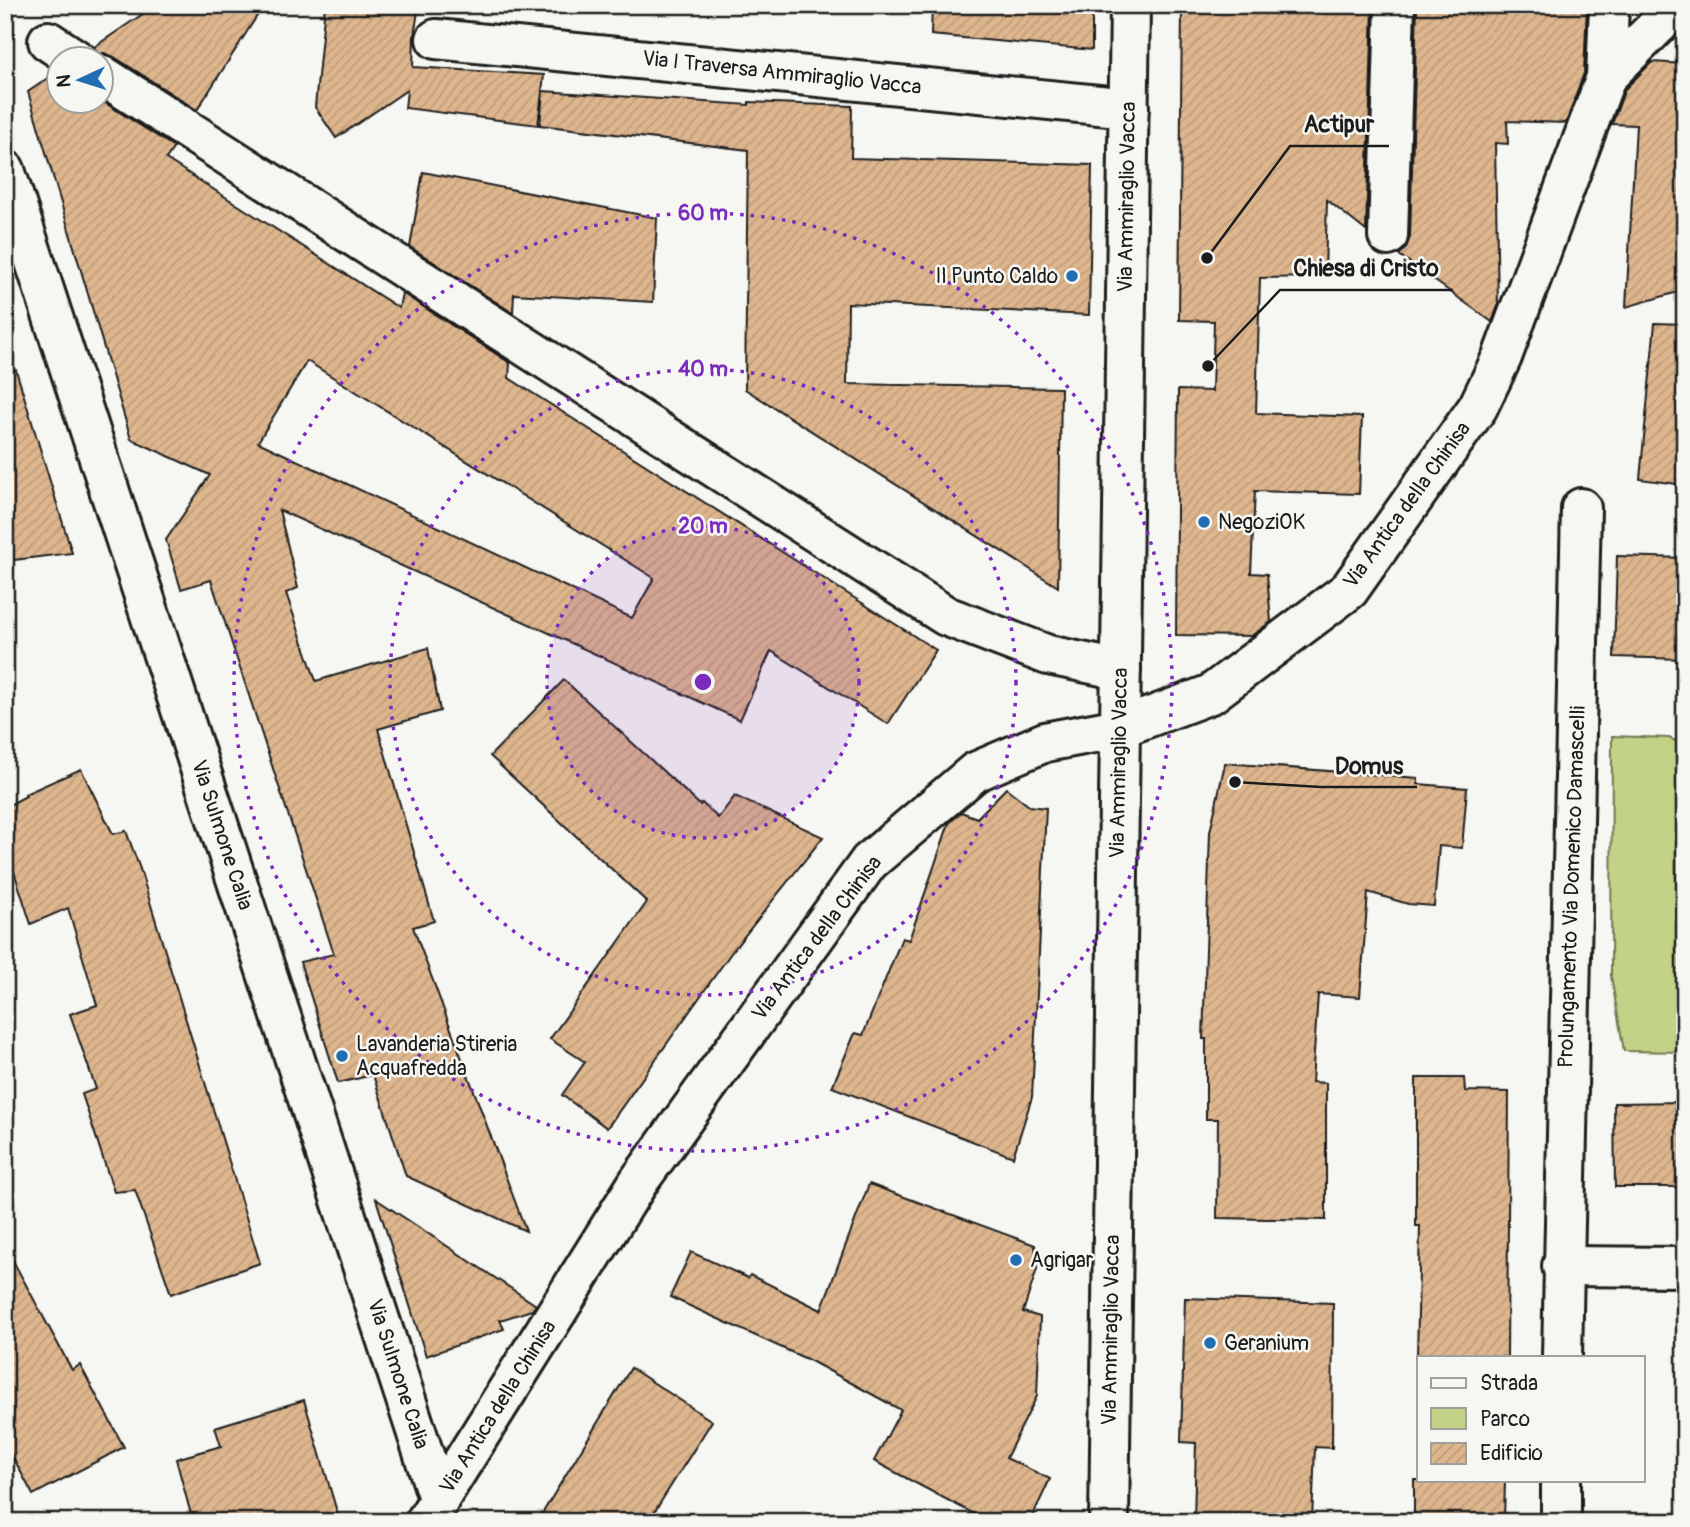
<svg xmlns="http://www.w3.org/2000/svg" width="1690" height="1527" font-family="Pangolin,sans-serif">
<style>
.green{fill:#c2d286;stroke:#6f7751;stroke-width:2}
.building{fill:url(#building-hatch);stroke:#1c1c1c;stroke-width:2;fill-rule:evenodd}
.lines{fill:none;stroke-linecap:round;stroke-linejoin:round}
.minor-casing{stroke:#1c1c1c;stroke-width:44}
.tertiary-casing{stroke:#1c1c1c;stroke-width:44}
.minor{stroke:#f6f6f2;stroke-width:38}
.tertiary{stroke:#f6f6f2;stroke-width:38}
.ring{fill:none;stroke:#7b2cbf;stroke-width:3.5;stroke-dasharray:3.5 7}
.poi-dot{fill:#1f6fb2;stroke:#f6f6f2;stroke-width:2.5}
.labels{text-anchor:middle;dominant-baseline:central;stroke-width:5;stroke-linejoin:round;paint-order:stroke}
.street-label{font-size:21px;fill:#1c1c1c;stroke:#f6f6f2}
.poi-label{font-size:21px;fill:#1c1c1c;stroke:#f6f6f2;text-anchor:start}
.centre{fill:#7b2cbf;stroke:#f6f6f2;stroke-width:3.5}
.ring-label{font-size:21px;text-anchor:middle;font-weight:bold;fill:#7b2cbf;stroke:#f6f6f2;stroke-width:5;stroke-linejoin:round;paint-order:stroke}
.leader{fill:none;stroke:#1c1c1c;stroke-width:2.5}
.callout-dot{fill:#1c1c1c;stroke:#f6f6f2;stroke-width:2.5}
.callout-label{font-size:23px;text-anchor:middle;font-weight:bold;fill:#1c1c1c;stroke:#f6f6f2;stroke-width:5;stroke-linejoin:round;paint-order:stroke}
</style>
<defs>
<pattern id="building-hatch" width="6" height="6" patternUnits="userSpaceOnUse" patternTransform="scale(1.75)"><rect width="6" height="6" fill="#deb68e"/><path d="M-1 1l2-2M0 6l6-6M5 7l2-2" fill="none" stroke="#be9c7a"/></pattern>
</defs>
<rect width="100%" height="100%" fill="#f6f6f2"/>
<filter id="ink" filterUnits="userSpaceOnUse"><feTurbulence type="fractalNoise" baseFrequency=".0143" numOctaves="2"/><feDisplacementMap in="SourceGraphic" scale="14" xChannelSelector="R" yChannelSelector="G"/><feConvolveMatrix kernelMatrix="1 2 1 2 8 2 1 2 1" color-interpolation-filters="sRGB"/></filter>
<g filter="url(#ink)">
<polygon class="green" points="1612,736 1669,738 1685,745 1685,1052 1624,1051 1611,976"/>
<g class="building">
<polygon points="156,5 264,5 197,110 114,57 104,53 97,54 94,47"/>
<polygon points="325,5 419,5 414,36 413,67 544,75 538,125 405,108 407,90 336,138 315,107"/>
<polygon points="932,5 1092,5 1092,50 931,35"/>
<polygon points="1182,5 1373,5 1366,231 1327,200 1325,274 1315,273 1313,277 1260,278 1256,413 1362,417 1359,494 1255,491 1251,573 1267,574 1271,622 1251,636 1176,635 1178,390 1212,391 1214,321 1179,320"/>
<polygon points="1417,5 1587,5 1584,73 1566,123 1507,121 1508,144 1495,143 1498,306 1492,322 1399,255 1406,248 1410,237"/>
<polygon points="1652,62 1685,64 1685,290 1626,307 1636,125 1612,124 1625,89"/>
<path d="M56 73 60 75V102L102 101 174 147 166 159 399 308 402 293 510 363 509 378 936 650 888 724 771 651 740 720 279 510 298 588 286 593 316 681 428 648 440 711 378 729 434 921 413 927 526 1231 406 1176 373 1075 338 1083 300 962 334 954 211 580 181 589 166 540 210 475 131 439 28 92ZM307 361 654 578 632 618 258 442Z"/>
<polygon points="543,91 749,105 749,102 852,106 851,158 1092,165 1089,315 848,303 847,384 1061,388 1058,587 745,389 748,150 540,125"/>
<polygon points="423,172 657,218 653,302 514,294 513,313 410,247"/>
<polygon points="1655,323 1685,324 1685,485 1640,479"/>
<polygon points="16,370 72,553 5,561 5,371"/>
<polygon points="1617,556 1685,558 1685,659 1614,657"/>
<polygon points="564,680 700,805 702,803 718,818 735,796 823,837 731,953 607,1128 562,1095 585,1062 550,1039 647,902 490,756"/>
<polygon points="1225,763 1418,778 1418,784 1467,788 1462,848 1439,846 1434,906 1408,904 1368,892 1360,997 1318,994 1312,1082 1326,1083 1326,1220 1217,1218 1218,1119 1206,1119 1206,1039 1203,1039 1210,832"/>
<polygon points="81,769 113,834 126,831 140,869 260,1263 171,1294 135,1190 114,1192 82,1094 96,1089 70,1014 97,1005 68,908 31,924 5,844 5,807 26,796 25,794"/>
<polygon points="1006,788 1029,806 1046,808 1032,1097 1013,1157 832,1087 855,1033 863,1035 902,938 909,940 949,823 961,812 977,818"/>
<polygon points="1416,1078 1464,1078 1465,1091 1509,1092 1507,1357 1417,1357 1420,1226 1416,1226"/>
<polygon points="1685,1102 1685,1187 1615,1187 1614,1103"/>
<polygon points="869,1184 1035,1245 1037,1269 1023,1312 1040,1317 1037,1396 1006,1458 1050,1479 1030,1522 989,1522 874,1461 901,1410 811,1361 670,1297 691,1252 748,1278 750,1275 821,1310"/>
<polygon points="376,1199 536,1305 532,1310 500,1320 504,1329 426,1356"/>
<polygon points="5,1246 72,1370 80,1365 124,1447 33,1495 5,1442"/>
<polygon points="1185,1298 1333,1303 1332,1448 1315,1447 1312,1522 1194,1522 1196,1443 1181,1442"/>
<polygon points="631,1368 712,1421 648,1522 537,1522"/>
<polygon points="304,1400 340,1522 193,1522 176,1459 221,1446 215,1427"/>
<polygon points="1414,1480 1505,1480 1504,1522 1414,1522"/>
</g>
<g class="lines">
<defs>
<g id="minor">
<polyline points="436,39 1129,108"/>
<polyline points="48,41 77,60"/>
<polyline points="102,75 946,616 1048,655 1121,670"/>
<polyline points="1606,77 1609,5"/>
<polyline points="5,170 439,1501"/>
<polyline points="1388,236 1395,5"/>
<polyline points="1562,1266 1685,1267"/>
<polyline points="1562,1357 1581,508"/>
<polyline points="425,1522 639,1181 869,862 975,772 1045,742 1120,728 1211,694 1349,590 1478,407 1502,357 1606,77 1678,5"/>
<polyline points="1561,1522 1561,1480"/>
</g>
<polyline id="tertiary" points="1109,1522 1130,5"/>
</defs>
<use href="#minor" class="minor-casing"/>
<use href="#tertiary" class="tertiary-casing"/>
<use href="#minor" class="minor"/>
<use href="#tertiary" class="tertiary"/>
</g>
</g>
<circle cx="703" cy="682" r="156" fill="#7b2cbf" fill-opacity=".12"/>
<g class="ring">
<circle cx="703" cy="682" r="156"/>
<circle cx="703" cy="682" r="313"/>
<circle cx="703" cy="682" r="469"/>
</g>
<g class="poi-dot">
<circle cx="1072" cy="276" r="7"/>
<circle cx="1204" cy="522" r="7"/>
<circle cx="342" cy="1056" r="7"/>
<circle cx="1016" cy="1260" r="7"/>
<circle cx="1210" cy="1343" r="7"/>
</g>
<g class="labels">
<g class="street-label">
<text transform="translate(782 73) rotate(6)">Via I Traversa Ammiraglio Vacca</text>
<text transform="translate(1127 197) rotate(-89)">Via Ammiraglio Vacca</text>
<text transform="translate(1407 505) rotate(-54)">Via Antica della Chinisa</text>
<text transform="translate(1119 763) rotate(-89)">Via Ammiraglio Vacca</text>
<text transform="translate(222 835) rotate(72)">Via Sulmone Calia</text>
<text transform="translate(1572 887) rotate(-88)">Prolungamento Via Domenico Damascelli</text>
<text transform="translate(817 938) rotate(-53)">Via Antica della Chinisa</text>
<text transform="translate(1111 1330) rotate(-89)">Via Ammiraglio Vacca</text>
<text transform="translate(398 1374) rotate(72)">Via Sulmone Calia</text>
<text transform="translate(498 1407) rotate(-58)">Via Antica della Chinisa</text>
</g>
<g class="poi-label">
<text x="1058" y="276" text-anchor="end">Il Punto Caldo</text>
<text x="1218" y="522">NegoziOK</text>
<text x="356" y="1044">Lavanderia Stireria<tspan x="356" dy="24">Acquafredda</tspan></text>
<text x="1030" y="1260">Agrigar</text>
<text x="1224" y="1343">Geranium</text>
</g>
</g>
<circle cx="703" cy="682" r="10" class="centre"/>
<g class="ring-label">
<text x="703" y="220">60 m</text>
<text x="703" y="376">40 m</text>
<text x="703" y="533">20 m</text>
</g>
<path class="leader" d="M1207 258L1290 146H1389M1208 366L1280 290H1453M1235 782L1321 787H1417"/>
<g class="callout-dot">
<circle cx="1207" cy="258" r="7"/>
<circle cx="1208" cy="366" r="7"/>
<circle cx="1235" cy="782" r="7"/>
</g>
<g class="callout-label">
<text x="1339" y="132">Actipur</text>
<text x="1366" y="276">Chiesa di Cristo</text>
<text x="1369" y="774">Domus</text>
</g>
<rect width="1690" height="1527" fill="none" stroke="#f6f6f2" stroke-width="28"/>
<rect x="14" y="14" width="1662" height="1499" fill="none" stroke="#1c1c1c" stroke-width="2.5" filter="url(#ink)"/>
<rect x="1417" y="1356" width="228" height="126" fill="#f6f6f2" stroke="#9f9f9c" stroke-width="2"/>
<rect x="1431" y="1378" width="35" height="10" fill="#f6f6f2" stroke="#9f9f9c" stroke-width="2"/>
<text x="1480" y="1390" font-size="21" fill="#1c1c1c">Strada</text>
<rect x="1431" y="1408" width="35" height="21" fill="#c2d286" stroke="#9f9f9c" stroke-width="2"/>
<text x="1480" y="1426" font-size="21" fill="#1c1c1c">Parco</text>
<rect x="1431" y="1443" width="35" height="21" fill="url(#building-hatch)" stroke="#9f9f9c" stroke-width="2"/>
<text x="1480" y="1460" font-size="21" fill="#1c1c1c">Edificio</text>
<g transform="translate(80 80) rotate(266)"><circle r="33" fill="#f6f6f2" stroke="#9f9f9c" stroke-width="2"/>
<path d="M0-5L12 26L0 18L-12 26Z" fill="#1f6fb2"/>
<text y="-10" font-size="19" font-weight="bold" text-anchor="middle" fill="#1c1c1c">N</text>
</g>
</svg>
